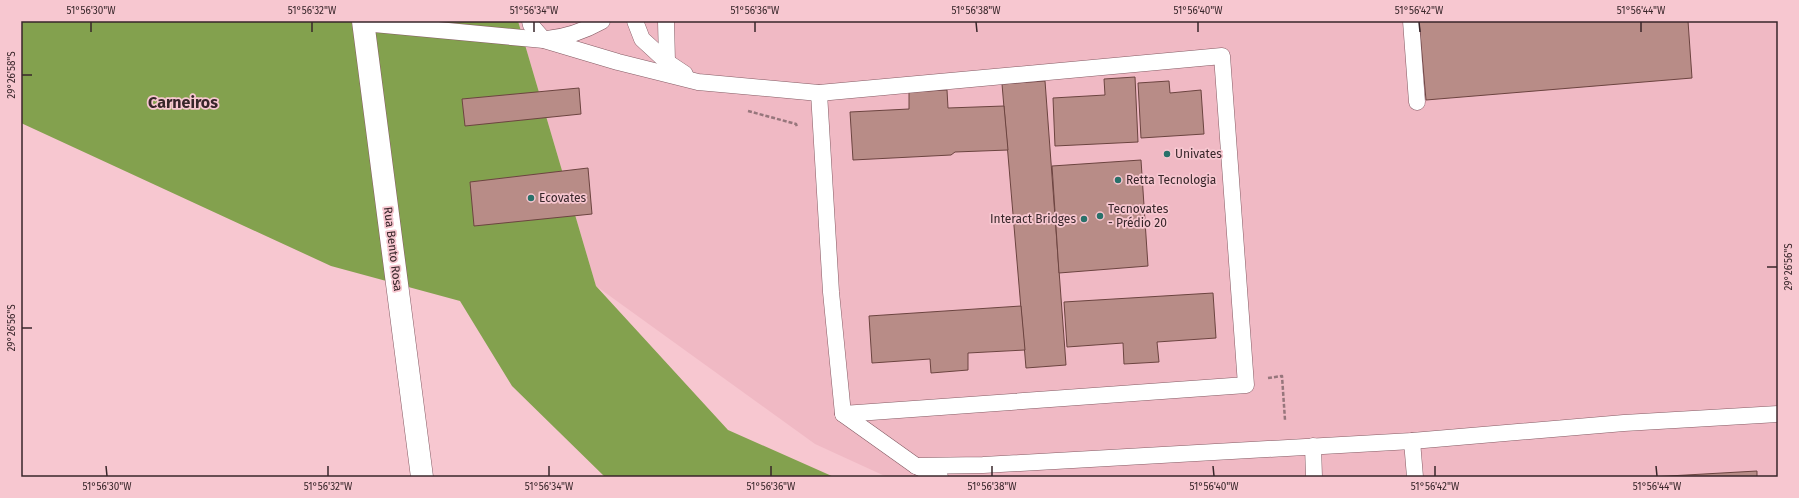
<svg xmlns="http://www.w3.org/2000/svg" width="1799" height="498" font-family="'Fira Sans',sans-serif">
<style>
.built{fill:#f0b9c4}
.forest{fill:#83a14e}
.building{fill:#b88c87;stroke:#6c4440}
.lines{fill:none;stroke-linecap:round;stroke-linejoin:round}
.lane-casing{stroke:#855b64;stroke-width:17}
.secondary-casing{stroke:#855b64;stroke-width:23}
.path{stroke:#97767c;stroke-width:2.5;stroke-dasharray:4 2;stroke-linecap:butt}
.lane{stroke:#fff;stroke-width:16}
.secondary{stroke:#fff;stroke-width:22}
.ticks{fill:none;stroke:#38262a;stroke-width:1.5}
.poi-dot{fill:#29716a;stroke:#f7c7d0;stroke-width:1.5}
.labels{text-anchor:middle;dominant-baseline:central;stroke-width:3.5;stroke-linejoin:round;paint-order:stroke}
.poi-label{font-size:12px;fill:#38262a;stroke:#f7c7d0;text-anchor:start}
.street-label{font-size:12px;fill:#38262a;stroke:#f7c7d0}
.district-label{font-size:16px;font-weight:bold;fill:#38262a;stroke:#f7c7d0}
.neatline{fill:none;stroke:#38262a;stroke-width:1.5}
.ticks-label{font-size:10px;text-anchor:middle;fill:#38262a}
</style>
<rect width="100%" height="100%" fill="#f7c7d0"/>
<polygon class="built" points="518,21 1778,21 1778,477 887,477 815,444 596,286"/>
<polygon class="forest" points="21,21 518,21 596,286 728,430 834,477 605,477 512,386 460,301 331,266 21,123"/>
<g class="building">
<polygon points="1419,21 1688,21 1692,78 1426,100"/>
<polygon points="1135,77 1138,142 1055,146 1053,98 1105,95 1104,79"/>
<polygon points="1045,81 1066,365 1026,368 1002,84"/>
<polygon points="1169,81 1170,93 1201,90 1204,134 1141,138 1138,83"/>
<polygon points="579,88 581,114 465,126 462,99"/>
<polygon points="947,90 948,108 1004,106 1008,150 955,152 951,155 853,160 850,112 909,109 909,92"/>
<polygon points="1141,160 1148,266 1059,273 1052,166"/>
<polygon points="588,168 592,214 474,226 470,182"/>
<polygon points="1213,293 1216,338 1157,342 1159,362 1124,364 1123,343 1067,347 1064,302"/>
<polygon points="1021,306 1025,350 968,353 968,370 931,373 930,359 872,363 869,316"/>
<polygon points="1757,471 1757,477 1651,477"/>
</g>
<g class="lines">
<defs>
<g id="lane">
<polyline points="530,21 531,25 544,40"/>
<polyline points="635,21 642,39 667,62 685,74"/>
<polyline points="666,21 667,62"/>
<polyline points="1411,21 1417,102"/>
<polyline points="363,23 544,40 618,62 698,82 819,93 1222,56 1246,385 843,414"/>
<path d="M547 39C568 37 584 31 602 21"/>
<polyline points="819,93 831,292 843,414 916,466 940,477"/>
<polyline points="1412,441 1415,477"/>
<polyline points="1313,446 1314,477"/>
<polyline points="916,466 983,465 1412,441 1624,423 1778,414"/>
</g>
<polyline id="secondary" points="363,21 422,477"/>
</defs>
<use href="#lane" class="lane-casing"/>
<use href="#secondary" class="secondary-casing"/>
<g class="path">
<polyline points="748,111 796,124 797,127"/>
<polyline points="1268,378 1282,376 1285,420"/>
</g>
<use href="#lane" class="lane"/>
<use href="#secondary" class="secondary"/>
</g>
<path class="ticks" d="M91 22V32M312 22V32M534 22V32M755 22V32M976 22 977 32M1198 22V32M1419 22 1420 32M1641 22V32M22 75H32M1767 267H1777M22 328H32M106 466 107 476M328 466V476M549 466V476M771 466V476M992 466V476M1213 466 1214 476M1435 466V476M1656 466 1657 476"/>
<g class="poi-dot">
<circle cx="1167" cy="154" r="4"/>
<circle cx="1118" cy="180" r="4"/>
<circle cx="531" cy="198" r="4"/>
<circle cx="1100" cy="216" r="4"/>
<circle cx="1084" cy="219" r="4"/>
</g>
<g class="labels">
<g class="poi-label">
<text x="1175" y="154">Univates</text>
<text x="1126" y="180">Retta Tecnologia</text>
<text x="539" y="198">Ecovates</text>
<text x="1108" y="209">Tecnovates<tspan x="1108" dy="14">- Prédio 20</tspan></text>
<text x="1076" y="219" text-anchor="end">Interact Bridges</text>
</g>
<g class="street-label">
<text transform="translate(393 249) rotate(83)">Rua Bento Rosa</text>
</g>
<g class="district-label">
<text x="183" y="102">Carneiros</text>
</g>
</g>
<rect width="1799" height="498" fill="none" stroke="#f7c7d0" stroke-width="44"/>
<rect x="22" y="22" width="1755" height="454" class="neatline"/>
<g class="ticks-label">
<text x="91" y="14">51°56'30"W</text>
<text x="312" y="14">51°56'32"W</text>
<text x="534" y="14">51°56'34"W</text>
<text x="755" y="14">51°56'36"W</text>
<text x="976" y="14">51°56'38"W</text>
<text x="1198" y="14">51°56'40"W</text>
<text x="1419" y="14">51°56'42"W</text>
<text x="1641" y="14">51°56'44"W</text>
<text transform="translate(11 75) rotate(-90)" y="4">29°26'58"S</text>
<text transform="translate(1788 267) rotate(-90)" y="4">29°26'56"S</text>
<text transform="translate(11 328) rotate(-90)" y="4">29°26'56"S</text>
<text x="107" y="490">51°56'30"W</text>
<text x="328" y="490">51°56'32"W</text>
<text x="549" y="490">51°56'34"W</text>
<text x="771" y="490">51°56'36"W</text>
<text x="992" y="490">51°56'38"W</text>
<text x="1214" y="490">51°56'40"W</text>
<text x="1435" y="490">51°56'42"W</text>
<text x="1657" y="490">51°56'44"W</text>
</g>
</svg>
